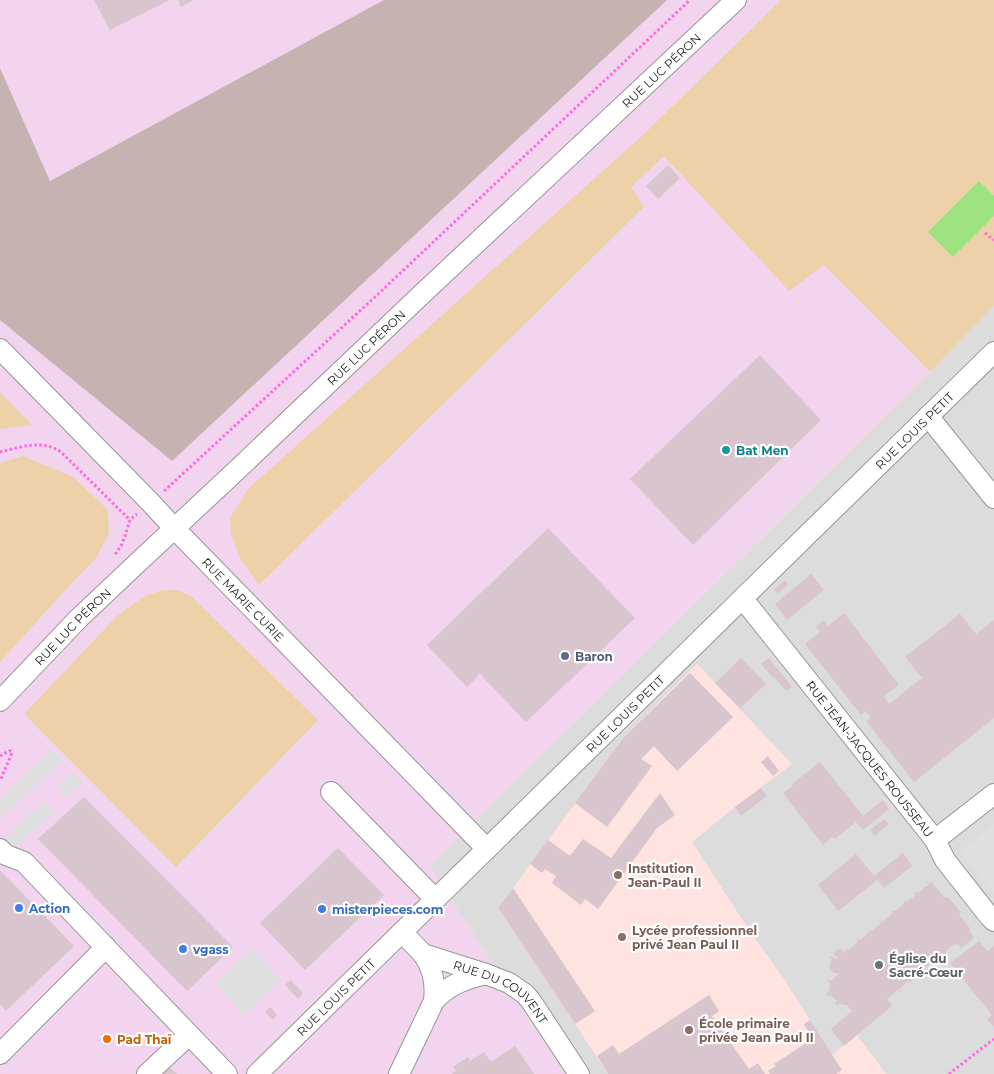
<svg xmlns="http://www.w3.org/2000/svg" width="994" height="1074" font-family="Montserrat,sans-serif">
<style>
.residential{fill:#dddcdd}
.commercial{fill:#f2d4ee}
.education{fill:#ffe3e0}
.construction{fill:#c6b2b0}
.grass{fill:#edd2a9}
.pitch{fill:#9ce380}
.parking{fill:#dfdfdf}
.building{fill:#d8c5ce}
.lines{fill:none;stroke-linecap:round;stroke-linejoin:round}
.minor-casing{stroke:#969696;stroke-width:22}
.path{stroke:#ff68e0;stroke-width:3;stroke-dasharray:2.5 2.5;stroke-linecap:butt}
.minor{stroke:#fff;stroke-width:20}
.culture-dot{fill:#0f9aa8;stroke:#fff;stroke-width:2}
.service-dot{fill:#5c6f8a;stroke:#fff;stroke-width:2}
.education-dot{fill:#8d6e63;stroke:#fff;stroke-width:2}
.shop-dot{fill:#3f7fe0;stroke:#fff;stroke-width:2}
.worship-dot{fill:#6b7280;stroke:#fff;stroke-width:2}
.food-dot{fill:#e8710a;stroke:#fff;stroke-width:2}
.labels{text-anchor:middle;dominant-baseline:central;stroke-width:4.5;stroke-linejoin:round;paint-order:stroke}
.street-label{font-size:12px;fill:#1f1f1f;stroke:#fff}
.culture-label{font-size:12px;font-weight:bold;fill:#0d838f;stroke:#fff;text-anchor:start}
.service-label{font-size:12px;font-weight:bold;fill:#4e5e75;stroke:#fff;text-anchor:start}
.education-label{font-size:12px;font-weight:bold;fill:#785e54;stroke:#fff;text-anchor:start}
.shop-label{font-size:12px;font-weight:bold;fill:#366cbe;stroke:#fff;text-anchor:start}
.worship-label{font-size:12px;font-weight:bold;fill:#5b616d;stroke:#fff;text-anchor:start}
.food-label{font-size:12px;font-weight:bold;fill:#c56008;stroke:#fff;text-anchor:start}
</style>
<rect width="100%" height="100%" fill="#f1e5e8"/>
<polygon class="residential" points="994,306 994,1074 565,1074 429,866 930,372"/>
<polygon class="commercial" points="0,0 994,0 824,265 930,372 429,866 565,1074 0,1074"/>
<polygon class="education" points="697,664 792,764 735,807 692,842 747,927 782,976 832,1055 857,1035 886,1074 608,1074 498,908 624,737"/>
<polygon class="construction" points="384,0 667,0 172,461 0,320 0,68 50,181"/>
<g class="grass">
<polygon points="781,0 994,0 994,306 930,372 824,265 789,291 664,156 631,187 644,207 259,585 241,560 231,534 230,518 248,489 644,134"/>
<polygon points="0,392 32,425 0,429"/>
<polygon points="23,456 73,477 108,510 109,534 96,558 70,585 0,662 0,463"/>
<polygon points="163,590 177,590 192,597 318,720 176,867 24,714 117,616 143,597"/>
</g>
<polygon class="pitch" points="979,181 994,196 994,216 953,257 928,232"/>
<g class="parking">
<polygon points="52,749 63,760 0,819 0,800"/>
<polygon points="73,772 83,783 66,798 57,788"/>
<polygon points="43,801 54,812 13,851 3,840"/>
<polygon points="994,824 994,895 960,851"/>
<polygon points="252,948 281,980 244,1015 215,984"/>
</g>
<g class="building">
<polygon points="94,0 170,0 110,30"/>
<polygon points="178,0 194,0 181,7"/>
<polygon points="668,165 680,178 658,199 646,186"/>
<polygon points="760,355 821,420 693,545 630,479"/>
<polygon points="548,528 635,618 526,722 480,674 467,687 427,645"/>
<polygon points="811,574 824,590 787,620 775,604"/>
<polygon points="785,580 788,584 778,594 774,590"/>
<polygon points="844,613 899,685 884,696 889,704 922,678 905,657 906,656 960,614 976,634 994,620 994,718 914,782 866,721 871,718 866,711 861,715 805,644 820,632 816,627 824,620 828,626"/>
<polygon points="741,658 766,684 740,708 715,683"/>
<polygon points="769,658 792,687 786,691 774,677 773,678 761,664"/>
<polygon points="690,673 733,717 677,771 654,746 641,759 652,766 607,827 575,803 624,737"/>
<polygon points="768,756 779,771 773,776 761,762"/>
<polygon points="820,762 863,816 883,800 889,809 863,830 856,822 835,839 833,837 823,845 783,793 793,786 792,784"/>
<polygon points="761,788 767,796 741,816 735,807"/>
<polygon points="660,793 675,815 657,828 598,909 585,899 581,905 552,883 556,876 545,869 542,873 530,864 548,840 570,856 583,839 611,858"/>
<polygon points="84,797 233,947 187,991 38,839"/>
<polygon points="884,819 889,824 875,836 870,830"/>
<polygon points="338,848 384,895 305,970 260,923"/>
<polygon points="903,853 912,866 884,888 877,880 838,911 818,885 856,854 874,876"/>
<polygon points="0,870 74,946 6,1011 0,1004"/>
<polygon points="926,880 929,884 931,882 945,898 948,897 961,912 959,914 971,930 969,931 974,938 961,948 958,944 956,945 954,944 945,952 946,953 944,955 943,953 933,961 934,963 933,964 931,963 922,971 923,972 921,973 920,972 911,980 912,981 910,983 908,981 899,989 902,993 898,990 887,999 892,1006 844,1046 831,1029 852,1011 847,1005 839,1004 838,1005 835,1004 837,1001 830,995 827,996 826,994 829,991 830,983 828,982 828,980 832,981 838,974 837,973 834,973 829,967 832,959 830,957 831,956 836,959 838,958 833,953 840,948 844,953 846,952 845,950 847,948 848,950 858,942 857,940 858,938 860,940 869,932 868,931 870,930 871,931 881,923 880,922 882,920 884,921 893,913 892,912 893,910 895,911 904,904 903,903 905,901 906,902 916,895 914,893 916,891 918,893 928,885"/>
<polygon points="513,888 595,1011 575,1024 498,908"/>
<polygon points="979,941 987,951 994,946 994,1027 987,1019 992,1015 950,963"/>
<polygon points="290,980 303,993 298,999 285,985"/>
<polygon points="709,995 719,1011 712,1016 749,1069 758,1063 765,1074 608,1074 597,1056 613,1045 619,1054"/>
<polygon points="270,1007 277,1015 273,1020 265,1012"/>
<polygon points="810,1020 842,1070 836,1074 770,1074 768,1071 776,1066 774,1064 814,1038 811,1031 809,1033 804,1024"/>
<polygon points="515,1046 534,1074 451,1074 456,1071 453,1067 468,1057 470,1061 484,1052 491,1062"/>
<polygon points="169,1067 177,1074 162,1074"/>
</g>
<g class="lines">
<defs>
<g id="minor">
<path id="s1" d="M0 349 151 503 174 528 487 849"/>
<polyline points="928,416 994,498"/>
<path id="s2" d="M743 599 935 840 945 860 989 916 994 921"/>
<path id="s3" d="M0 701 79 618 132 568 238 469 422 294 736 0"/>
<polyline points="331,792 435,899"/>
<polyline points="935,840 994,794"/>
<polyline points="0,849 6,855 24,862 227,1074"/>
<path id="s4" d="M402 932 423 954 486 974 509 983 525 994 531 1001 579 1074"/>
<path d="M434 1001C448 985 465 979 486 974"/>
<polyline points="0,1054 106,947"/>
<polyline points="147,1074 189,1035"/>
<path id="s5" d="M257 1074 994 352"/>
<path d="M399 1074 434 1001C436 983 433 969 423 954"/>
</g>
</defs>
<use href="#minor" class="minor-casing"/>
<g class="path">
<polyline points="985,233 994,240"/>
<path d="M0 452C21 447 42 439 61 452L130 520"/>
<polyline points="164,491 375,297 690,0"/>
<polyline points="117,554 116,553 121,546 125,536 130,520 137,514"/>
<polyline points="0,756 9,751 11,751 12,753 0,781"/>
<polyline points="949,1074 994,1039"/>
</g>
<use href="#minor" class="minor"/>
</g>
<circle class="culture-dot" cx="726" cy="450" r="5"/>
<circle class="service-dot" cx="565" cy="656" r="5"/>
<g class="education-dot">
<circle cx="618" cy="875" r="5"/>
<circle cx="622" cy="937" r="5"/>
<circle cx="689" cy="1030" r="5"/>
</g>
<g class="shop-dot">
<circle cx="19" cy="908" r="5"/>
<circle cx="322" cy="909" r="5"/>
<circle cx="183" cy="949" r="5"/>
</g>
<circle class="worship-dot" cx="879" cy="965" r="5"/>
<circle class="food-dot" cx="107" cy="1039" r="5"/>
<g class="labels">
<g class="street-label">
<text stroke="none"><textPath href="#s3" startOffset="914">RUE LUC PÉRON</textPath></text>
<text stroke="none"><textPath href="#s3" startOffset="509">RUE LUC PÉRON</textPath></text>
<text stroke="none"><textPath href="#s5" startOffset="920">RUE LOUIS PETIT</textPath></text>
<text stroke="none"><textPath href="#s1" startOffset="349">RUE MARIE CURIE</textPath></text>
<text stroke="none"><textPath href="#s3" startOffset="104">RUE LUC PÉRON</textPath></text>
<text stroke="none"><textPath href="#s5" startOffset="515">RUE LOUIS PETIT</textPath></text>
<text stroke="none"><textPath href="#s2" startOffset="204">RUE JEAN-JACQUES ROUSSEAU</textPath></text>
<text stroke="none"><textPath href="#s4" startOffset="119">RUE DU COUVENT</textPath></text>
<text stroke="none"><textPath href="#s5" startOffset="110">RUE LOUIS PETIT</textPath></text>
</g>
<g class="culture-label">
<text x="736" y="450">Bat Men</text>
</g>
<g class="service-label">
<text x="575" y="656">Baron</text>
</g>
<g class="education-label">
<text x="628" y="868">Institution<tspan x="628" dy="14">Jean-Paul II</tspan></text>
<text x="632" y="930">Lycée professionnel<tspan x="632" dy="14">privé Jean Paul II</tspan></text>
<text x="699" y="1023">École primaire<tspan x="699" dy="14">privée Jean Paul II</tspan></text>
</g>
<g class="shop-label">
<text x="29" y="908">Action</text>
<text x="332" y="909">misterpieces.com</text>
<text x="193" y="949">vgass</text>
</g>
<g class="worship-label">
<text x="889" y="958">Église du<tspan x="889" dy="14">Sacré-Cœur</tspan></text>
</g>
<g class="food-label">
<text x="117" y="1039">Pad Thaï</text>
</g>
</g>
</svg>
